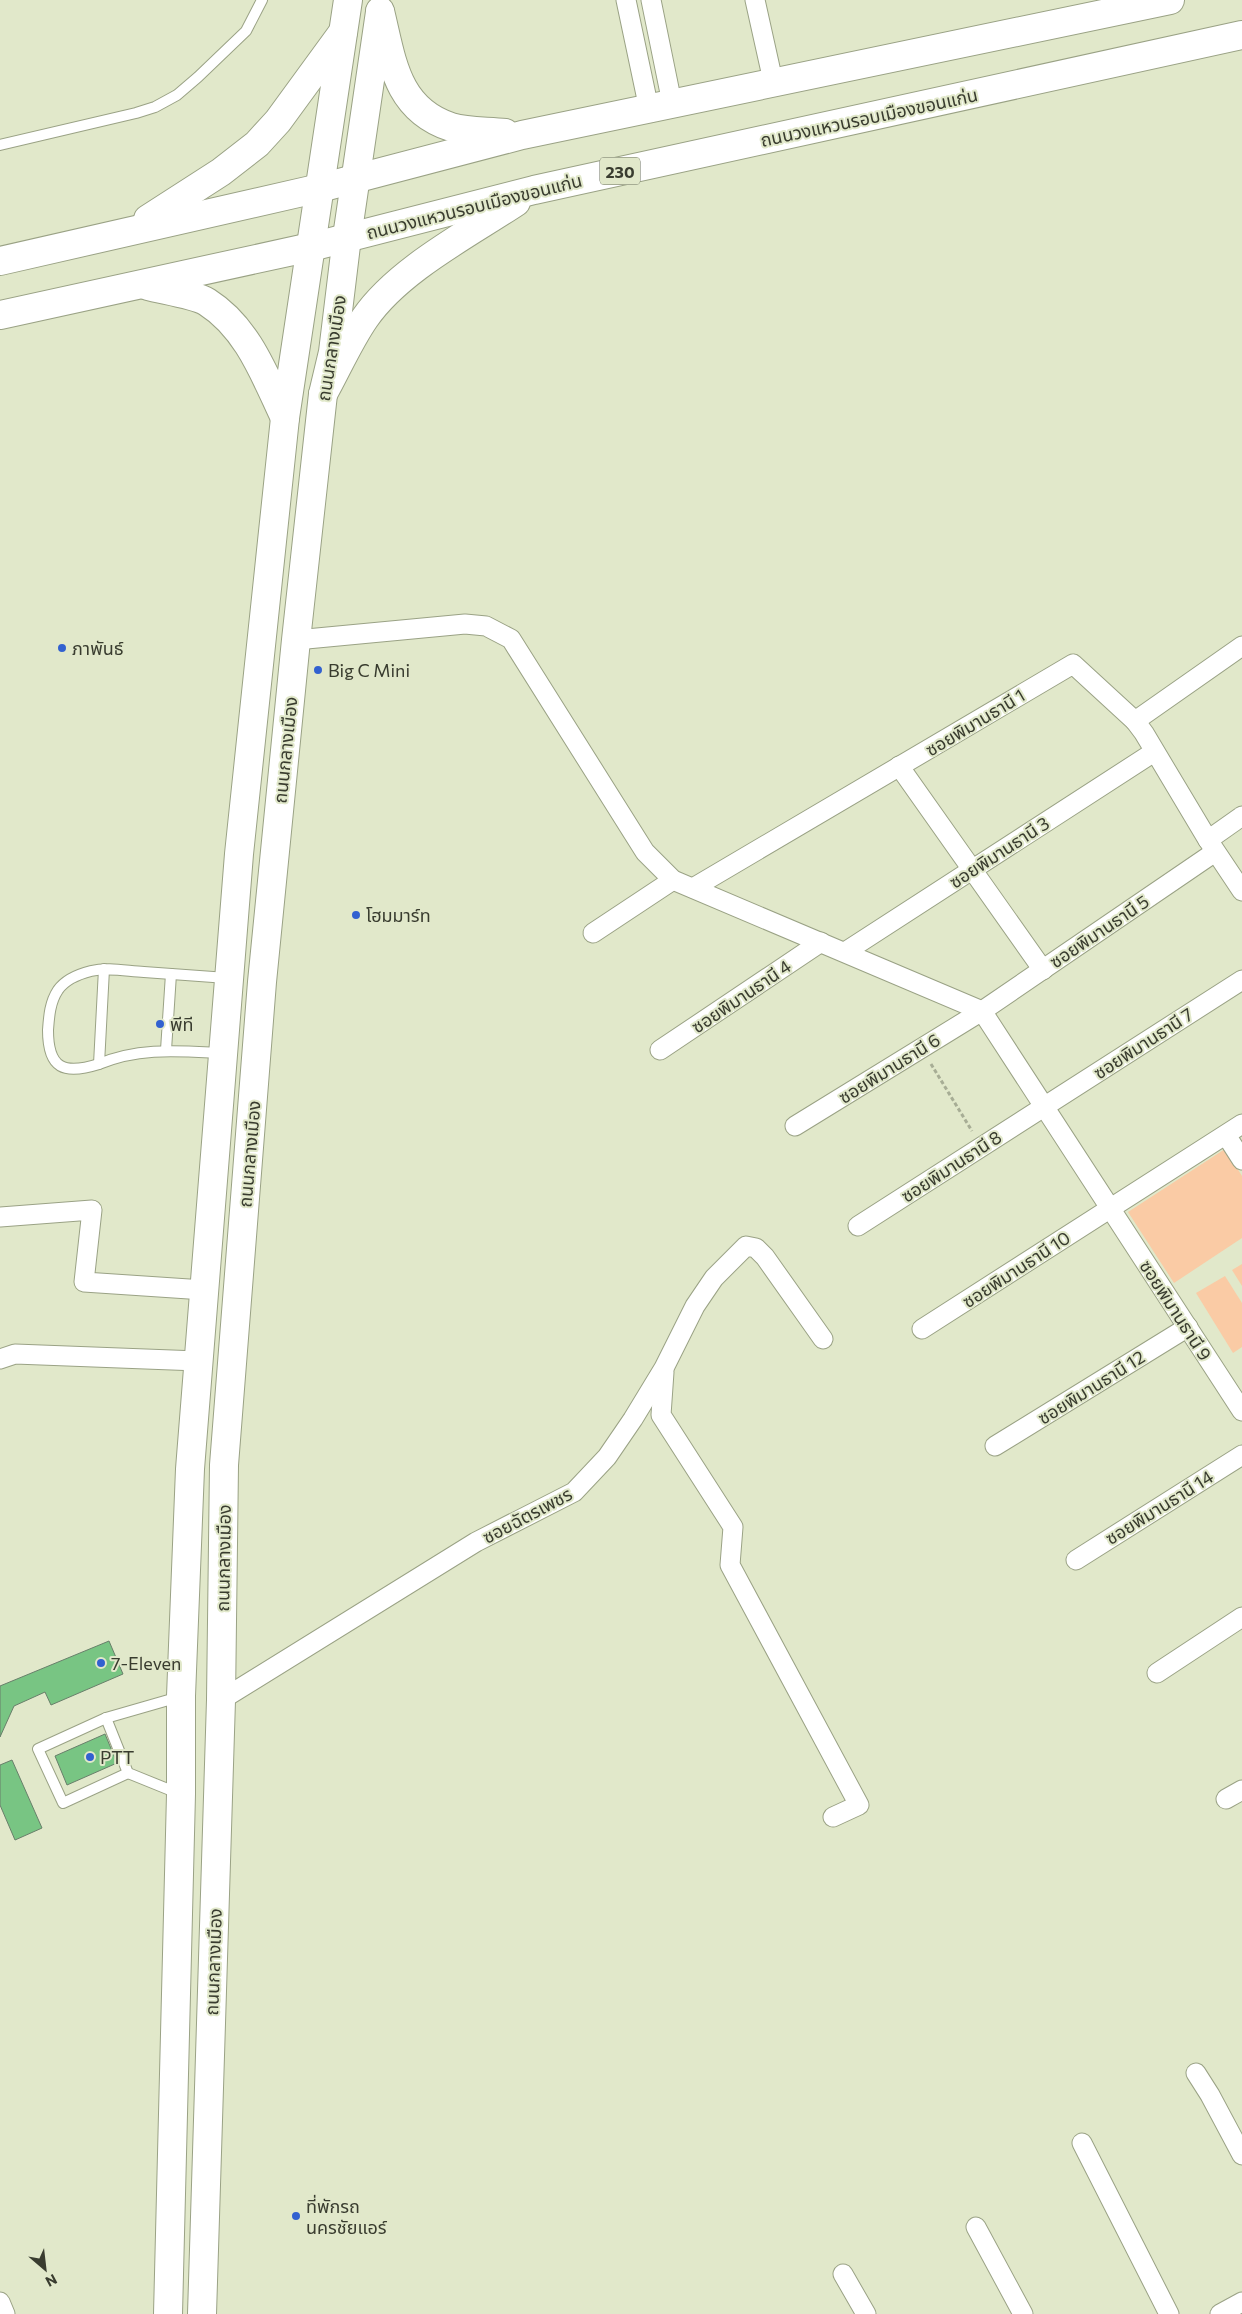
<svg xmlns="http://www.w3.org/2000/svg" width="1242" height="2314" font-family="Commissioner,'Noto Sans Thai',sans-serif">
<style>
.green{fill:#facba5}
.building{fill:#78c583;stroke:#687f6a}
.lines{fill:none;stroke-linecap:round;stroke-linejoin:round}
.lane-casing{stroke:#9aa285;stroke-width:12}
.street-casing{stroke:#9aa285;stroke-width:21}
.secondary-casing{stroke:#9aa285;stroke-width:30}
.highway-casing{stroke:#9aa285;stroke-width:30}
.path{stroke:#a7ad95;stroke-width:3;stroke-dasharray:4 2.5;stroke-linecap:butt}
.lane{stroke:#fff;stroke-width:10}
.street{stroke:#fff;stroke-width:19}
.secondary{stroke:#fff;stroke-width:28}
.highway{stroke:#fff;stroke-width:28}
.poi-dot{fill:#3261d0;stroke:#e1e8ca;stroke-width:2}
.labels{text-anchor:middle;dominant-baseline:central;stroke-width:4;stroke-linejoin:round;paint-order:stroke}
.shield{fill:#e1e8ca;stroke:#6b705e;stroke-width:1}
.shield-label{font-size:16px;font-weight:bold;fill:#393c2f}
.street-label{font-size:18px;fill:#393c2f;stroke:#e1e8ca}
.poi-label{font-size:18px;fill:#393c2f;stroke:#e1e8ca;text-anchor:start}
</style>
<rect width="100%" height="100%" fill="#e1e8ca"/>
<g class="green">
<polygon points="1225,1149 1242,1176 1242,1238 1174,1283 1128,1212"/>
<polygon points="1242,1264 1242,1286 1232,1270"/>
<polygon points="1225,1276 1242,1303 1242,1347 1233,1353 1196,1293"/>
</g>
<g class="building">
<polygon points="109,1641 123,1674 51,1705 45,1692 14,1706 0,1737 0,1686"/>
<polygon points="105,1734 117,1763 67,1785 55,1756"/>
<polygon points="12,1760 42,1828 15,1840 0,1805 0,1765"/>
</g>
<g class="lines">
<defs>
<g id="lane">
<polyline points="0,145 136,113 155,107 177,95 198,77 246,31 262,0"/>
<path d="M104 969 99 1064C139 1047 179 1051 222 1053"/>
<polyline points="166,1050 171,974"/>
<path d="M99 1064C64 1075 48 1069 48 1030 49 1016 50 1002 58 990 65 980 79 974 91 971 108 967 126 971 144 972 172 974 200 976 227 978"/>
<polyline points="106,1718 128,1773 180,1794"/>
<polyline points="128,1773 63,1803 38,1749 106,1718 179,1697"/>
</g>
<g id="street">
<polyline points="626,0 649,109"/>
<polyline points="651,0 672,103"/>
<polyline points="755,0 773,81"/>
<polyline points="296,640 465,624 486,626 511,639 645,852 673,880 982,1011 1242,1411"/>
<polyline points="1135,721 1144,733 1208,840 1242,891"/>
<polyline points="899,766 1043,970"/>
<polyline points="1208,840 1242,816"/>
<polyline points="693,888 1073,664 1135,721 1242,646"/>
<polyline points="593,933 673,880"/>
<polyline points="845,952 1154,752"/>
<polyline points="660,1050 821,942"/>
<polyline points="795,1126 982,1011 1215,852"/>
<polyline points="1226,1135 1242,1160"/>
<polyline points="0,1217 92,1210 84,1282 204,1290"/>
<polyline points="858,1226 1242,980"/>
<polyline points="922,1329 1242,1124"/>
<polyline points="0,1359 15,1354 198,1361"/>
<polyline points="664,1372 661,1415 733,1527 730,1565 859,1805 833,1817"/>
<polyline points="995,1446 1188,1327"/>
<polyline points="1076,1560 1242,1455"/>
<polyline points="1157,1673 1242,1617"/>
<polyline points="221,1700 476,1542 574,1492 607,1457 633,1419 664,1368 695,1306 714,1278 746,1246 756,1248 765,1257 823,1339"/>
<polyline points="1226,1799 1242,1790"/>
<polyline points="1196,2073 1210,2095 1242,2155"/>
<polyline points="1082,2143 1169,2314"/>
<polyline points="976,2227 1023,2314"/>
<polyline points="843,2274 866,2314"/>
<polyline points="0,2302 5,2314"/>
<polyline points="1220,2314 1242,2302"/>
</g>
<g id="secondary">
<polyline points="168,2314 181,1794 181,1696 190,1469 239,854 285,418 348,0"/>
<polyline points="202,2314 221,1700 224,1465 262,982 296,640 323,394 333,352 347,237 380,12"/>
</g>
<g id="highway">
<path d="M380 11C392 60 396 109 451 127 467 132 488 131 505 133"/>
<polyline points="148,219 221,172 257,144 278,121 343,32"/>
<polyline points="0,261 320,188 522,135 1170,0"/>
<path d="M148 286C163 290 196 295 207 302 248 328 265 376 285 418"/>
<polyline points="0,315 311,247 534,190 1242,35"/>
<path d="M323 394C337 369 349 341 365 318 398 270 468 234 516 202"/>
</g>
</defs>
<use href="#lane" class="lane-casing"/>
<use href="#street" class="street-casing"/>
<use href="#secondary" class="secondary-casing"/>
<use href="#highway" class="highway-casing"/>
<polyline class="path" points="931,1064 972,1131"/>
<use href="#lane" class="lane"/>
<use href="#street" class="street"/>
<use href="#secondary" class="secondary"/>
<use href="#highway" class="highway"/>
</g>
<g class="poi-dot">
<circle cx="62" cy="648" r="5"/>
<circle cx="318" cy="670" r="5"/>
<circle cx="356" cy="915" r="5"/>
<circle cx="160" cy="1024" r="5"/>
<circle cx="101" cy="1663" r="5"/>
<circle cx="90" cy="1757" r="5"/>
<circle cx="296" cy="2216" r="5"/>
</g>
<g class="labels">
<rect class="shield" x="600" y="157.5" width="40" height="27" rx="4"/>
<g class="shield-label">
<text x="620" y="171">230</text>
</g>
<g class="street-label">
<text transform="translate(869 117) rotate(-12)">ถนนวงแหวนรอบเมืองขอนแก่น</text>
<text transform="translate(474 206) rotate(-14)">ถนนวงแหวนรอบเมืองขอนแก่น</text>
<text transform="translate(331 348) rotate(-81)">ถนนกลางเมือง</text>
<text transform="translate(975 722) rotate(-31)">ซอยพิมานธานี 1</text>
<text transform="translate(285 750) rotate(-84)">ถนนกลางเมือง</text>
<text transform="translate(999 852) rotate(-33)">ซอยพิมานธานี 3</text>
<text transform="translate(1099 931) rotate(-34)">ซอยพิมานธานี 5</text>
<text transform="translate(741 996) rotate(-34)">ซอยพิมานธานี 4</text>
<text transform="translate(1143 1043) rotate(-33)">ซอยพิมานธานี 7</text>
<text transform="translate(889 1068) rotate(-32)">ซอยพิมานธานี 6</text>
<text transform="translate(249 1154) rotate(-85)">ถนนกลางเมือง</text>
<text transform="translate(951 1166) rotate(-33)">ซอยพิมานธานี 8</text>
<text transform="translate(1016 1269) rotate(-33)">ซอยพิมานธานี 10</text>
<text transform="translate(1176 1310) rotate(57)">ซอยพิมานธานี 9</text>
<text transform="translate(1091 1387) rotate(-32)">ซอยพิมานธานี 12</text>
<text transform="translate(1159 1507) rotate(-32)">ซอยพิมานธานี 14</text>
<text transform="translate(527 1515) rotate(-28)">ซอยฉัตรเพชร</text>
<text transform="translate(223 1558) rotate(-89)">ถนนกลางเมือง</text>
<text transform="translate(213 1962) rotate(-88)">ถนนกลางเมือง</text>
</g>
<g class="poi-label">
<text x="72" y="648">ภาพันธ์</text>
<text x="328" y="670">Big C Mini</text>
<text x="366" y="915">โฮมมาร์ท</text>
<text x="170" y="1024">พีที</text>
<text x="111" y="1663">7-Eleven</text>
<text x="100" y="1757">PTT</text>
<text x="306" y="2206">ที่พักรถ<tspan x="306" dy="21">นครชัยแอร์</tspan></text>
</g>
</g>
<g transform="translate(45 2269) rotate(152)" stroke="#e1e8ca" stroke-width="4" paint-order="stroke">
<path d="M0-4L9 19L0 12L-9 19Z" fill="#393c2f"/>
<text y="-8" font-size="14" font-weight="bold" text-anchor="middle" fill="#393c2f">N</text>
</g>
</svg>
